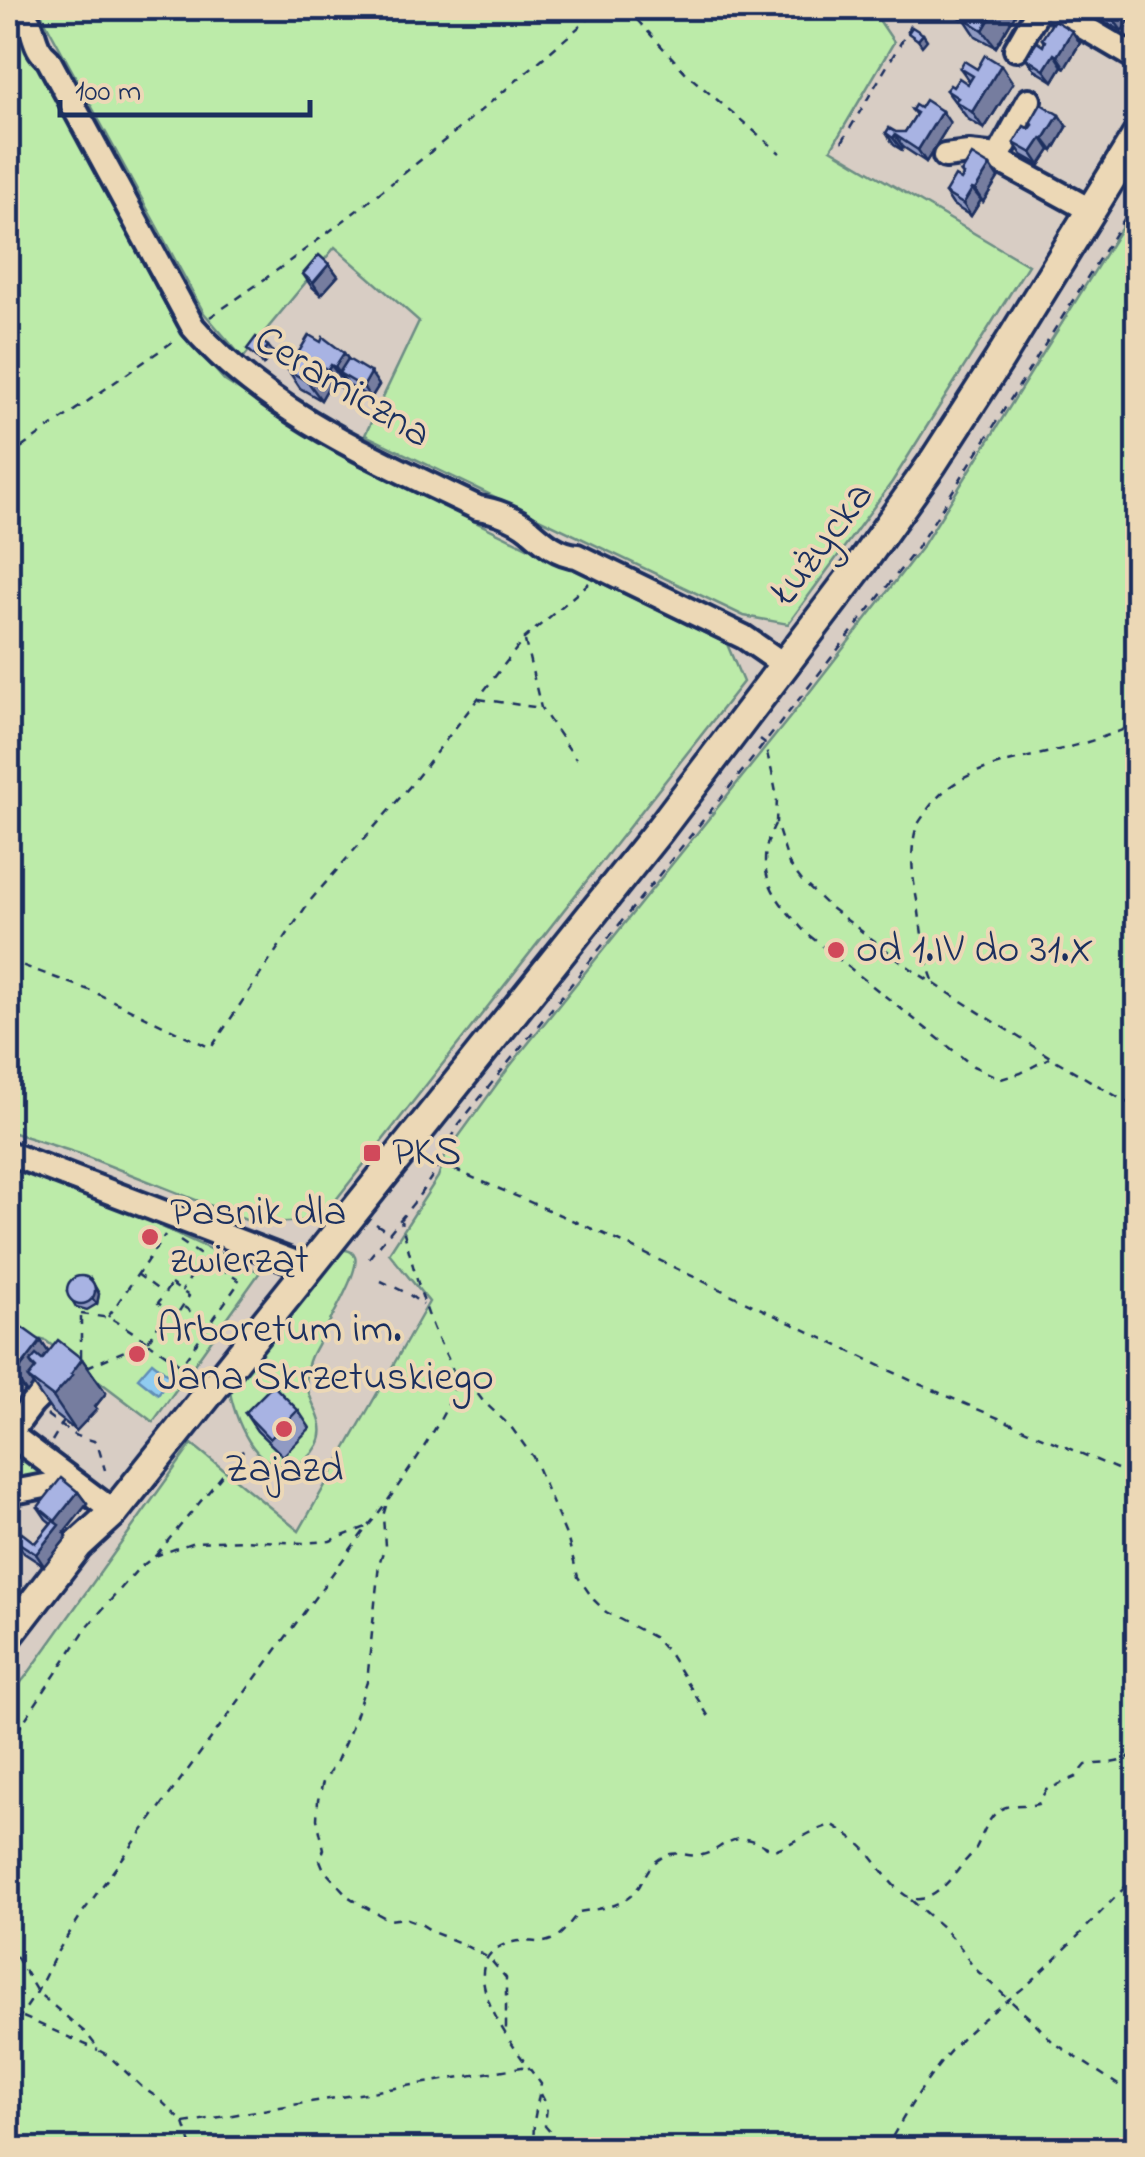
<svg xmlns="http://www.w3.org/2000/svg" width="1145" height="2157" font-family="'Indie Flower',sans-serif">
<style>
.green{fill:#bceba9;stroke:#6c8d84;stroke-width:2.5}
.water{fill:#90ccf0;stroke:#618db6;stroke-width:2.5}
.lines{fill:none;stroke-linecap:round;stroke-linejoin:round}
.minor-casing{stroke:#1b2f5e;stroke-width:30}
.major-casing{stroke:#1b2f5e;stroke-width:35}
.path{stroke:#1b2f5e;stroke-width:2.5;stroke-dasharray:8 8;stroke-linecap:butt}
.minor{stroke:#ecd8b6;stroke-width:22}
.major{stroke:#ecd8b6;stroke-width:28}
.wall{fill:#909ac3;stroke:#1b2f5e;stroke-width:2.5}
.shaded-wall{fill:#767d9f;stroke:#1b2f5e;stroke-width:2.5}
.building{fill:#a8b3e3;stroke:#1b2f5e;stroke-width:2.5}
.poi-dot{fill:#d1495b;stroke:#ecd8b6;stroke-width:4}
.labels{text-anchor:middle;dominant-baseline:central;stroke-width:8;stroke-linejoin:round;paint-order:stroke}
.street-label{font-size:42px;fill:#1b2f5e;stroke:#ecd8b6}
.poi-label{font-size:42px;fill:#1b2f5e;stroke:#ecd8b6;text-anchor:start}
</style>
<rect width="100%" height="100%" fill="#d8cdc4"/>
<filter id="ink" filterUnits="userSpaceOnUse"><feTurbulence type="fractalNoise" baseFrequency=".01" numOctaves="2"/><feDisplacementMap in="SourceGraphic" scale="20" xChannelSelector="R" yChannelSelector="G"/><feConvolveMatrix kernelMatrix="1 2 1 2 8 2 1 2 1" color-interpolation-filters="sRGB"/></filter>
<g filter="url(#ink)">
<g class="green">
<polygon points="38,8 871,8 894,42 831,149 1028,265 892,482 788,624 744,616 365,435 419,321 335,247 243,358 204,313"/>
<polygon points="8,12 177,326 225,381 352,462 727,644 743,682 320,1220 256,1224 80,1154 8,1131"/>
<polygon points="1137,203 1137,2149 8,2149 8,1698 27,1675 192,1444 299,1531 429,1302 389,1253 438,1177 446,1154 510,1066 791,716 922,547"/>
<polygon points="8,1167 97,1197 260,1272 153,1422 46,1341 19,1334 8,1326"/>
<path d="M342 1249C348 1251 352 1250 355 1257 361 1272 319 1339 311 1356 293 1397 333 1415 318 1445 313 1454 306 1462 295 1465 256 1477 233 1416 229 1386L334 1253Z"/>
<polygon points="20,1453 55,1475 8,1489 8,1458"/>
</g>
<polygon class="water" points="152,1362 171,1377 158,1394 138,1378"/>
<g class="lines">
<defs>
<g id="minor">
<path d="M20 8C24 14 30 22 32 30 36 42 37 50 48 59L193 327C266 412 379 460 478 508 495 510 517 519 529 529 544 542 557 554 577 556L744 637 783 664"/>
<polyline points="1051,8 1138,59"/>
<polyline points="1016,49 1039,9 1043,8"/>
<polyline points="945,156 969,153 989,155 1090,210"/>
<polyline points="997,159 1029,100"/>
<polyline points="8,1153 309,1268"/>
<polyline points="9,1433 114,1512"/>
<polyline points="8,1436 32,1404 61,1375"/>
<polyline points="8,1493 71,1481"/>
</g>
<polyline id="major" points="8,1636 78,1545 114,1512 660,829 861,564 932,464 999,360 1138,134"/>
</defs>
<use href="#minor" class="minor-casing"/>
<use href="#major" class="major-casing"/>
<g class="path">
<polyline points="626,8 689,76 780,153"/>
<polyline points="932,8 935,9"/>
<polyline points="842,142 906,34 918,8"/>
<path d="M210 317C348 224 475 117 601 8"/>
<polyline points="8,457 178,338"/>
<polyline points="525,641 541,708 576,759"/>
<polyline points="479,699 541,708"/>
<polyline points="760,739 764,742 772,772 777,798 776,823 789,864 802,881 827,905 914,971 1050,1057 1138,1109"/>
<path d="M775 824C751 871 774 898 806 933L973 1066 1001 1079 1021 1073 1049 1058"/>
<polyline points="8,960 94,992 211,1048 309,902 411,785 524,639 589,583"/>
<path d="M933 980C923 956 922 931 918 905 913 881 909 854 916 829 918 822 924 816 928 809 956 769 1006 763 1050 752 1079 745 1111 736 1138 723"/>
<polyline points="439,1163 602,1233 912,1381 1138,1478"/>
<polyline points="376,1224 390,1233"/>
<polyline points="180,1241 202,1256"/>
<polyline points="369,1258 416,1200 433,1175 459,1124 753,758 915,551 1138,197"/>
<polyline points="137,1274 163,1293"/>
<polyline points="381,1281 407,1293 423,1305"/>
<polygon points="171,1284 189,1296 176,1316 158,1303"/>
<polyline points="184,1307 209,1324"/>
<polyline points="81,1314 111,1318 150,1343"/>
<polyline points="108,1317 165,1235"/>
<polyline points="148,1341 168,1310"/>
<polyline points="81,1357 81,1315"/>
<polyline points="87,1367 134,1347 151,1344 181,1365 240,1281 203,1257 182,1291"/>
<polyline points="455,1373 465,1377 483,1401 511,1427 533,1457 568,1540 578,1577 594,1600 606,1612 655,1638 670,1655 709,1717"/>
<polyline points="8,1382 18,1391"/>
<polyline points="47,1415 74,1435 94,1441 98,1446 105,1470"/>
<polyline points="52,1441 64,1421"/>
<polyline points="386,1506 383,1516 385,1546 379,1564 367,1682 350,1731 336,1763 323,1782 318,1800 317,1819 324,1849 320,1860 324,1870 349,1897 360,1904 389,1920 405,1918 419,1923 435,1933 458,1942 489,1958 506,1978 506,2032"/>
<polyline points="156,1555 245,1448"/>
<polyline points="8,1745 87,1627 138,1569 155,1556 194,1542 243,1540 303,1543 330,1541 366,1527"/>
<polyline points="911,1900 943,1928 961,1948 973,1967 1035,2023 1053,2042 1138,2098"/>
<polyline points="8,1942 37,1992 87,2034 100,2051 109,2056 143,2088 158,2098 184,2123 193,2150"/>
<polyline points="23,2017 98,2050"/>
<path d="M8 2034 37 1992 56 1954 83 1912 367 1527C386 1506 456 1406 455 1382 454 1364 441 1348 435 1332 420 1296 411 1258 401 1221"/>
<polyline points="541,2094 547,2106 545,2126 554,2136 556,2150"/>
<polyline points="184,2123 528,2066"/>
<path d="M533 2150 534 2121 541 2084C520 2055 440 1959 513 1942 524 1939 534 1943 544 1942 562 1939 568 1924 579 1912 603 1908 626 1907 640 1885 646 1875 648 1867 658 1860 675 1847 685 1858 702 1855 717 1852 728 1837 745 1839 755 1840 764 1846 774 1850 795 1843 812 1829 833 1825 847 1834 859 1842 869 1854 881 1868 890 1885 905 1895 927 1910 949 1882 961 1866 965 1860 972 1855 976 1848 983 1835 987 1818 1000 1810 1012 1802 1025 1807 1038 1804L1046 1790 1076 1777 1086 1765C1106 1762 1123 1766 1138 1750"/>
<path d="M885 2150C908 2108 939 2057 975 2026 995 2009 1016 1995 1035 1978 1071 1945 1104 1908 1138 1874"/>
</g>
<use href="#minor" class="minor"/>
<use href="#major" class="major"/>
</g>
<g class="wall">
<polygon points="943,8 964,8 967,12 962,19"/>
<polygon points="968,8 1019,8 996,47 976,36 964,18 969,9"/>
<polygon points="1096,8 1138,8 1138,12 1134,17 1132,16 1122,31 1104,21 1095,9"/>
<polygon points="1072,31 1080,43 1065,68 1062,66 1053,81 1035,70 1026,58 1043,46 1044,43 1042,39"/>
<polygon points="960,68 977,69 1013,83 984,129 968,119 946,90 953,87 968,84 970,82"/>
<polygon points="912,110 950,123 926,162 903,147 902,150 894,145 886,133 905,132 916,115"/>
<polygon points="1030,123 1067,127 1053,151 1050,150 1040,165 1022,155 1014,143 1030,129 1032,127"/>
<polygon points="961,173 998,178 983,202 981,200 971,216 953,205 945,193 961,180 963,176"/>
<polygon points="329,264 338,276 321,295 311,286 303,274"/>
<polygon points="344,353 348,359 379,385 371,398 344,383 341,388 331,382 321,400 300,388 288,370"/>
<polygon points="90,1278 99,1294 97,1304 87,1310 76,1307 67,1291"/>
<polygon points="8,1335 41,1341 48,1352 82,1359 106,1393 95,1407 97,1409 76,1431 52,1412 33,1385 27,1393 8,1378"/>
<polygon points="298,1410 310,1428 283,1456 257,1431 245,1413"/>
<polygon points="78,1492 87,1504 64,1533 67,1537 44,1566 24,1553 16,1541 35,1543 51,1523 46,1519 38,1507"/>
</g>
<g class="shaded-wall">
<polygon points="962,8 964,8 967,12 962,19 958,13"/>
<polygon points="996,8 1019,8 996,47 983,30"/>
<polygon points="1121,8 1125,8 1132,16 1122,31 1114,20"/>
<polygon points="1127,8 1138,8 1138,12 1134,17"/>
<polygon points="1072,31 1080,43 1065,68 1057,56"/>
<polygon points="923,34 927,40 922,46 918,40"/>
<polygon points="1054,54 1062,66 1053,81 1044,70"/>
<polygon points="1001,65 1013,83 984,129 972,112"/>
<polygon points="942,111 950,123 926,162 918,150"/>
<polygon points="1059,115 1067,127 1053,151 1044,139"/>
<polygon points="895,135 903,147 902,150 893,138"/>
<polygon points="1042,138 1050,150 1040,165 1032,153"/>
<polygon points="990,166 998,178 983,202 975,190"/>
<polygon points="972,189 981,200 971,216 963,204"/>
<polygon points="329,264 338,276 321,295 313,283"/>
<polygon points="268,346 273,352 263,365 259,359"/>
<polygon points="344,353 356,371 339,373 348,385 335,367"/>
<polygon points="319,365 331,382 321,400 308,382"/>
<polygon points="331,365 344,383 341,388 328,370"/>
<polygon points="371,373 379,385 371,398 363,387"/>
<polygon points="90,1278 99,1294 97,1304 92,1298"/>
<polygon points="41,1341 53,1359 36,1368 30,1362 40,1376 28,1378 33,1385 27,1393 15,1375"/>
<polygon points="82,1359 106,1393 95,1407 97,1409 76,1431 53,1397"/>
<polygon points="78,1492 87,1504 64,1533 67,1537 44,1566 36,1554 58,1526 55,1521"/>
</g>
<g class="building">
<polygon points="949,8 962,8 958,13"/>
<polygon points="970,8 996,8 983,30 964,18"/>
<polygon points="1096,8 1121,8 1114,20 1095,9"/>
<polygon points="1054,20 1072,31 1057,56 1054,54 1044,70 1026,58 1037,42 1043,46 1045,41 1042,39"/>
<polygon points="912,27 923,34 918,40 908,33"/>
<polygon points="985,55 1001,65 972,112 955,101 958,98 946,90 950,85 953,87 959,78 968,84 973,76 960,68 964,61 977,69"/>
<polygon points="925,100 942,111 918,150 895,135 893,138 886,133 889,128 896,132 905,132 917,113 912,110 915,105 920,108"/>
<polygon points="1041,104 1059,115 1044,139 1042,138 1032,153 1014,143 1024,126 1030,129 1033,125 1030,123"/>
<polygon points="972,155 990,166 975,190 972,189 963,204 945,193 955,176 961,180 964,175 961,173"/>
<polygon points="319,255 329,264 313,283 303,274"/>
<polygon points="309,335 321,342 323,337 344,353 335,367 331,365 328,370 319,365 308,382 288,370"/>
<polygon points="256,337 268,346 259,359 247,349"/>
<polygon points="348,359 371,373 363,387 339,373"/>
<circle cx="81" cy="1290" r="14"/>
<polygon points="16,1323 41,1341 15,1375 8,1370 8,1335"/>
<polygon points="58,1340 82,1359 71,1374 73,1375 53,1397 28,1378 36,1368 30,1362 36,1355 42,1360"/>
<polygon points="273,1385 298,1410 270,1439 245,1413"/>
<polygon points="61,1478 78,1492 55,1521 38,1507"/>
<polygon points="53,1521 59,1525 36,1554 16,1541 22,1533 35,1543"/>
</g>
</g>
<g class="poi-dot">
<circle cx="836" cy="950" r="10"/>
<rect x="362" y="1143" width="20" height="20" rx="5"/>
<circle cx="150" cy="1237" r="10"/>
<circle cx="137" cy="1354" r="10"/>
<circle cx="284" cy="1429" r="10"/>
</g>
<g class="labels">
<g class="street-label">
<text transform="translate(342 388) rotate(31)">Ceramiczna</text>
<text transform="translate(823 544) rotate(-53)">Łużycka</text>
</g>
<g class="poi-label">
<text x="856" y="950">od 1.IV do 31.X</text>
<text x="392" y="1153">PKS</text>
<text x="170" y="1213">Pasnik dla<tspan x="170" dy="48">zwierząt</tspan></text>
<text x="157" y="1330">Arboretum im.<tspan x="157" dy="48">Jana Skrzetuskiego</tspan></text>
<text x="284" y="1470" text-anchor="middle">Zajazd</text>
</g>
</g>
<rect width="1145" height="2157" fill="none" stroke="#ecd8b6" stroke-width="40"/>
<rect x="20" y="20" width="1105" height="2117" fill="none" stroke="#1b2f5e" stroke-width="4" filter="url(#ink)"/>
<path d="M60 100v15h250v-15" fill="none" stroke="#1b2f5e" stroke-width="5"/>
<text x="75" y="100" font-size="30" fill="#1b2f5e" stroke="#ecd8b6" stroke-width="8" paint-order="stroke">100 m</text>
</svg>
